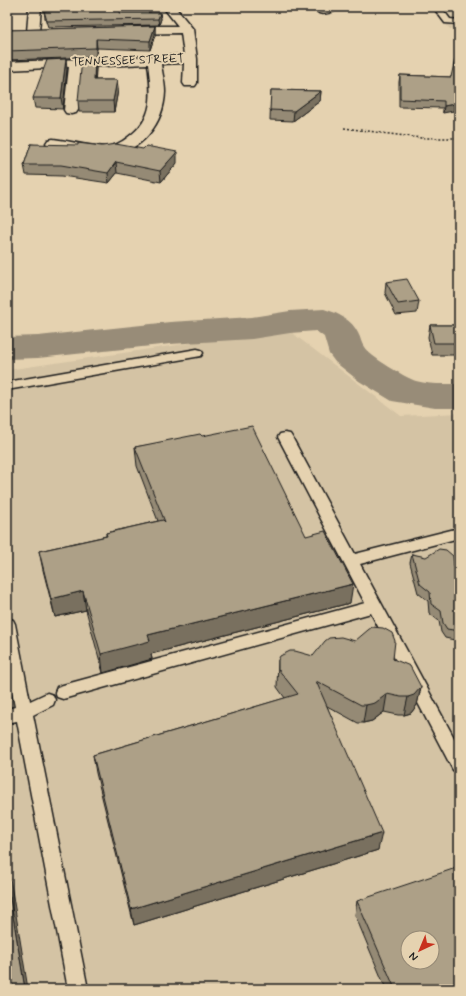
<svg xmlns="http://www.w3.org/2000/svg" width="466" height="996" font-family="Mynerve,sans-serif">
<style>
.built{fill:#d4c3a4;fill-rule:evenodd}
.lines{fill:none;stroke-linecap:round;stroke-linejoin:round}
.river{fill:#988c78;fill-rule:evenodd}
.service-casing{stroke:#1c1c1c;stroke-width:3}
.minor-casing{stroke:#1c1c1c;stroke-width:3}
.path{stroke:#1c1c1c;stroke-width:1.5;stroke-dasharray:2 2;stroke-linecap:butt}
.service{fill:#e5d2b0;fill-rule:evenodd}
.minor{fill:#e5d2b0;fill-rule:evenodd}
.wall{fill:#958a74;stroke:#1c1c1c}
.shaded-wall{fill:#79705e;stroke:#1c1c1c}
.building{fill:#ada087;stroke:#1c1c1c;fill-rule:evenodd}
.labels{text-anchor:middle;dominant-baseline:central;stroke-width:4;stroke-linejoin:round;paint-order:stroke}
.far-street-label{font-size:12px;fill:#1c1c1c;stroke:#e5d2b0}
</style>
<rect width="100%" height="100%" fill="#e5d2b0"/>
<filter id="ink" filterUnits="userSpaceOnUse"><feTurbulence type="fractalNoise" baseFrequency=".025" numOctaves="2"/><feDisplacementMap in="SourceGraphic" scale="8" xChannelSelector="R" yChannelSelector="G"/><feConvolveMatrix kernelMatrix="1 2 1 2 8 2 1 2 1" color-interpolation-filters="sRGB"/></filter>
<g filter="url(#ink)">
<g class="built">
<polygon points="429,7 459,7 459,27 450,29"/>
<path d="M287 329 401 416 459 413V989H7V370ZM408 938H432V962H408Z"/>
</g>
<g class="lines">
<path class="river" d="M324 309C338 313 352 320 358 333 361 338 361 343 364 347 369 356 406 378 416 381 429 385 445 384 459 384V408H435L392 401 359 381 335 362 329 354 324 337 316 331 290 333 252 339 170 344 38 358 7 359V337L38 336 170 322 252 317 290 311Z"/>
<defs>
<g id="service">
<polygon points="439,7 456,7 444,11 450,19 459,20 459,24 445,23 436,11"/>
<polygon points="197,349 201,350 203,353 201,356 7,390 7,382"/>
<polygon points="285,433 290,434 292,437 355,554 459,528 459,538 360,564 459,747 459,772 453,770 371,613 63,699 57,697 55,692 57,687 63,685 365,603 278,437 280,434"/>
<polygon points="7,618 13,620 15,624 30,701 47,693 53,695 55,700 53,705 33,715 88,989 68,989 17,721 7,723 7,709 15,707 7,666"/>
</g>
<g id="minor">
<polygon points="29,7 41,7 39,32 37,35 29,35 27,32"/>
<path d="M163 7H175L193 29 197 59V83L195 86H185L183 83 184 63 161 64C162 73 165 82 165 92 164 123 142 152 109 155 97 156 61 149 48 146L46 143 48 140 53 139C70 141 91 147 107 147 114 146 122 142 127 138 155 119 152 94 148 64L82 67 78 110 76 113 71 114 66 113 64 110 69 67 7 70V62L184 55 181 33 126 34 122 33 120 30 122 27 126 26H178Z"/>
<path d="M323 7H339C335 12 325 15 319 13L317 11Z"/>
</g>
</defs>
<use href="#service" class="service-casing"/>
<use href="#minor" class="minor-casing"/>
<polyline class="path" points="344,128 421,138 459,138"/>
<use href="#service" class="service"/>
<use href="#minor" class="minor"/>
</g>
<g class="wall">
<polygon points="44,11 121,13 160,13 161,19 159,25 48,27 45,18"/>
<polygon points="155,26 155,35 150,50 97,48 96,57 7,60 7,30"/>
<polygon points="96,68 95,80 117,80 118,90 114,112 79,112 78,101"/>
<polygon points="67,69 63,109 35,108 33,98"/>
<polygon points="400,75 451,77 443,113 443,108 399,107 399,82"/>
<polygon points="271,90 321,91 320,101 293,121 270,120"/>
<polygon points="31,144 177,163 161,182 117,173 109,183 62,176 26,175 24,165"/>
<polygon points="386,282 419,301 417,313 396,315 385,293"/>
<polygon points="430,325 459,325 459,355 432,355 428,337"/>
<polygon points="202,436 306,536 350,603 151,654 152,659 103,673 86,610 55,617 43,570 39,551 106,536 106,533 158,521 137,466 135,447"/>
<polygon points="412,554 454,567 459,571 459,641 445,638 441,632 439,621 429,613 428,601 418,593 410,563"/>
<polygon points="313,656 393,659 421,687 417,705 411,713 404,715 398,715 384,712 372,721 363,723 358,723 327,706 378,850 134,925 96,773 93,755 285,698 277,687 278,660"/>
<polygon points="357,901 459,989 386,989 355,915"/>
</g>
<g class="shaded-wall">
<polygon points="7,7 9,7 7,14"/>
<polygon points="160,13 161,19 159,25 158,19"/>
<polygon points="155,26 155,35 150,50 150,41"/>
<polygon points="96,39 97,48 96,57"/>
<polygon points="95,58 96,68 95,90 94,80"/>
<polygon points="66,59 67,69 63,109 61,98"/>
<polygon points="117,80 118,90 114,112 113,101"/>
<polygon points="321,91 320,101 293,121 294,111"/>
<polygon points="459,103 459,110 443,113 444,106"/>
<polygon points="177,152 177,163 161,182 160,171"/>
<polygon points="116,162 117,173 109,183 108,173"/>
<polygon points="353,584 350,603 151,654 152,659 103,673 101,654 148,635"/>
<polygon points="83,591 86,610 55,617 51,599"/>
<polygon points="421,687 417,705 411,713 404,715 408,697"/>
<polygon points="387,694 384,712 372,721 363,723 366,705"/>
<polygon points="382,833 378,850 134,925 131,909"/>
<polygon points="7,870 10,878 28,989 25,989 7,880"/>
</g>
<g class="building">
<polygon points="82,7 121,7 120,13 160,13 158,19 47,21 44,11 83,9"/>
<polygon points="155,26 150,41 96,39 96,48 7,51 7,30"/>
<polygon points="95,58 94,80 117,80 113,101 78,101 82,59"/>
<polygon points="66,59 61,98 33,98 47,60"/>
<polygon points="455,59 459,60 459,103 444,106 444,101 400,99 400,75 451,77"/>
<polygon points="271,90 321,91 294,111 270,110"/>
<polygon points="78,143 102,146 116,144 143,149 146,146 177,152 160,171 116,162 108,173 61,165 24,165 31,144 78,145"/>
<polygon points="407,279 419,301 398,304 386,282"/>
<polygon points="430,325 459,325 459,343 434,343"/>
<polygon points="252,426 306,536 325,531 353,584 148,635 150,641 101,654 83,591 51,599 39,551 107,536 106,533 163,520 165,522 135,447 200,434 202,436"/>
<polygon points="439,549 446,550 453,556 454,567 459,571 459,631 447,629 443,623 441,611 431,604 430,592 420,584 412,554 426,557"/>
<polygon points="372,627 383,628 392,633 395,641 393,659 410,666 421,687 414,695 408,697 401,697 387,694 375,703 366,705 361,705 316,681 382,833 131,909 93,755 298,694 278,669 278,660 280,656 290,651 295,651 313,656 325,641 329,638 341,637 355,641 368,630"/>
<path d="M459 867V989H395L357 901ZM408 938H432V962H408Z"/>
<polygon points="7,880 25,989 7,989"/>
</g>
</g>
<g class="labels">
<g class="far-street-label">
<text transform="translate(128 61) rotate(-2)">TENNESSEE STREET</text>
</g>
</g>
<rect width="466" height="996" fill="none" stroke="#e5d2b0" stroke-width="24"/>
<rect x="12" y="12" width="442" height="972" fill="none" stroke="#1c1c1c" stroke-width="1.5" filter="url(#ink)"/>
<g transform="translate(420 950) rotate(224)"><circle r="19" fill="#e5d2b0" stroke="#958975"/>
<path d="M0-3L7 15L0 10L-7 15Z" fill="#c8321e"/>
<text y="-6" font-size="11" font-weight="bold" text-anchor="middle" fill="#1c1c1c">N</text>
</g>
</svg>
